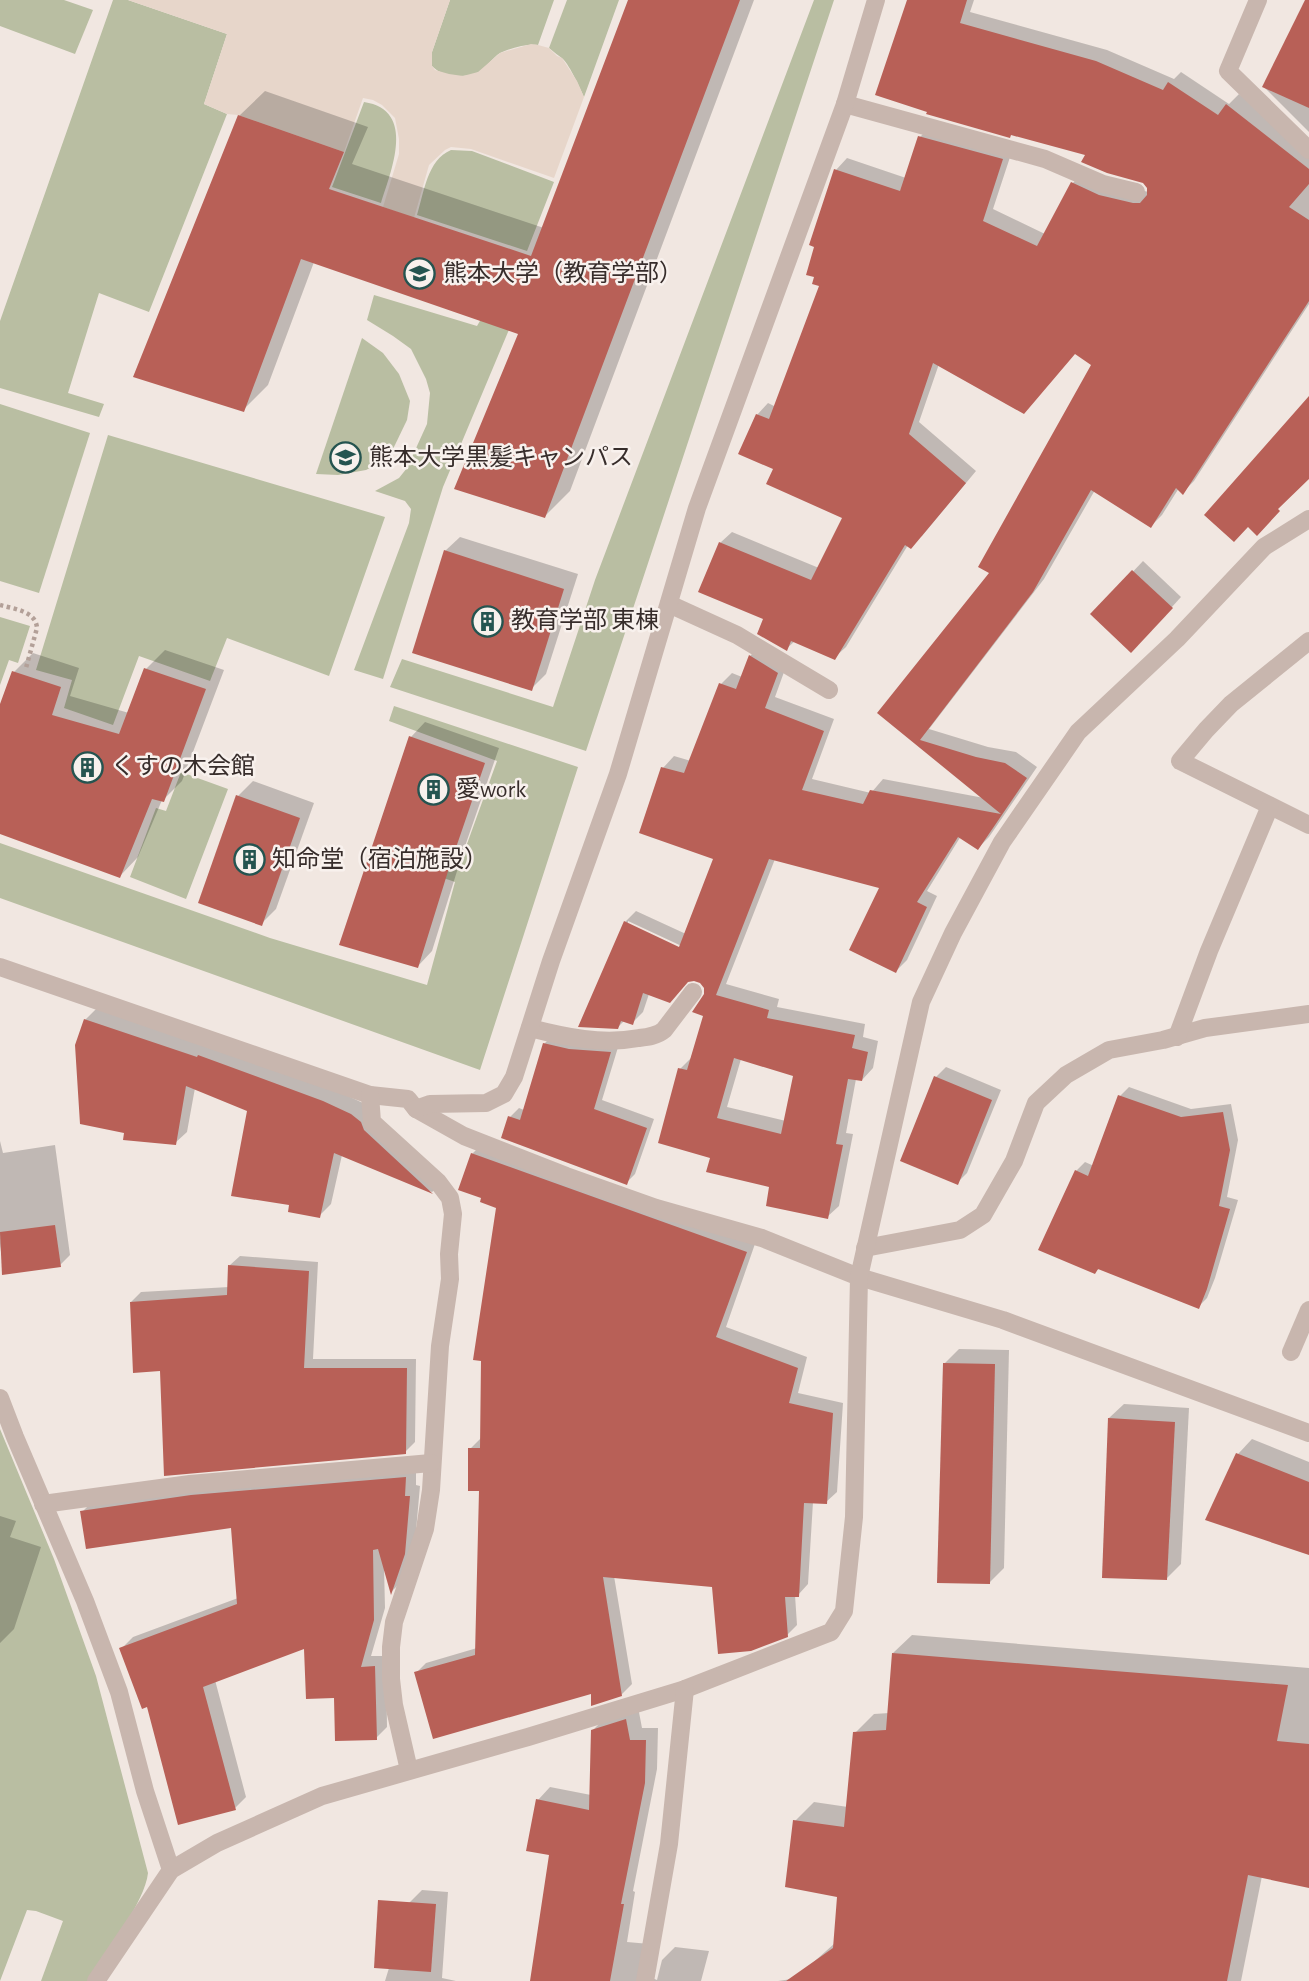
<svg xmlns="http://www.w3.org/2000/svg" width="1309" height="1981" font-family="'Alegreya Sans','Noto Sans JP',sans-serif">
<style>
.green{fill:#b9bea2}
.plaza{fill:#e7d6ca}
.shadow{fill:#0003;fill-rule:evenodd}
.building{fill:#b86057;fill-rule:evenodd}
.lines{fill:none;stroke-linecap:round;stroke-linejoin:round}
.path{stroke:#b3a098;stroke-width:4.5;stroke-dasharray:3.5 3.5;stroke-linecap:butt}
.lane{stroke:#c8b6ae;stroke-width:18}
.street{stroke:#c8b6ae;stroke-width:18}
.labels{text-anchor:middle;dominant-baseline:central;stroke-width:5;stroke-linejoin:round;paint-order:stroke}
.poi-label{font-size:24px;fill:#372d2b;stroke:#f8f1ed;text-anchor:start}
</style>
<rect width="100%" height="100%" fill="#f1e7e1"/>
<g class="green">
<polygon points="0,0 64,0 93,10 75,54 0,26"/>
<polygon points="113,0 128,0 227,34 204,104 227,114 149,312 99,293 68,393 104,404 99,417 0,388 0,321"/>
<path d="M450 0H554L538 45C527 44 510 48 500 53 492 58 487 67 479 72 465 79 442 77 432 66V52Z"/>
<path d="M567 0H619L584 97C580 88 570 66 563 59 559 56 554 52 549 48Z"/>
<polygon points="814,0 834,0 586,751 390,687 402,659 553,707 595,580"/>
<path d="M364 102C417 110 391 171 381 203L332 187Z"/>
<path d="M451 150 472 151 554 182 527 251 417 215C424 193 427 160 451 150Z"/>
<polygon points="374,295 477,326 487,309 513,320 443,487 383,679 354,670 409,523 411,509 405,501 375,491 399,478 407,468 427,424 430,393 426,379 411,349 393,336 367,320"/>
<polygon points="362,338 383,353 399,374 410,401 407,420 393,449 376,465 366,470 338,475 316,474"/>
<polygon points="0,404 90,433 39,593 0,581"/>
<polygon points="108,435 385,517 329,676 227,638 210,681 139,656 113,725 64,708 72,680 36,670"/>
<polygon points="0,617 30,626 18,663 9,660 0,685"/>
<polygon points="394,706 578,767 480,1070 0,898 0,843 270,938 427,985 455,882 373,853 381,828 463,855 497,761 389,721"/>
<polygon points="181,772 228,789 186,899 130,877 156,808 166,811"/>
<path d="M0 1429 54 1559 96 1676 148 1873C145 1902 105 1954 89 1981H41L63 1921 36 1911 27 1910 0 1981Z"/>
</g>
<polygon class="plaza" points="128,0 450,0 432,52 432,66 435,70 449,74 463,76 478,72 500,53 531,44 538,45 549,48 557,56 562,58 577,81 584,97 554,178 471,149 451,147 445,150 429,165 414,218 383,207 399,154 399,139 395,118 382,105 373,100 363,98 344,152 238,115 227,114 204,104 227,34"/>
<g class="shadow">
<polygon points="629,0 754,0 570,491 545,516 520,333 314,262 268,385 243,410 239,116 265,91 368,127 352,164 544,228"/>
<path d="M909 0H974L970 12 1107 50 1174 79 1181 72 1229 104 1239 94 1309 144V304L1194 481 1183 492 1179 488 1162 515 1151 526 1095 490 1044 579 929 729 988 747 1016 752 1037 767 989 837 978 848 961 836 927 891 937 896 907 960 896 971 881 887 775 859 726 984 779 999 777 1007 865 1024 863 1037 878 1041 873 1068 862 1080 856 1079 846 1133 853 1134 839 1206 827 1217 771 1186 712 1156 680 1069 691 1058 705 1014V988L702 982 694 979 649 994 643 1012 632 1023 624 1021 618 1027 625 922 636 911 686 934 716 858 663 768 674 756 691 761 721 684 732 673 742 677 750 656 761 645 788 661 775 697 834 719 812 779 871 793 883 779 984 798 880 713 992 572 1093 364 1076 352 939 364 919 422 976 471 922 536 908 545 846 647 834 658 795 641 786 649 765 618 720 543 732 532 819 568 845 517 775 468 757 415 768 403 776 407 821 285 836 170 847 158 906 178 920 137 931 126 1013 148 993 209 1045 234 1072 184 1083 172 1110 184 1149 192 1148 188 1144 182 1088 154ZM628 921 688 949 687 952 628 925ZM741 1059 795 1075 786 1121 727 1107Z"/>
<polygon points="1309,5 1309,132 1264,87"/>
<polygon points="460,537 578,574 546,674 531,689 445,551"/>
<polygon points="1143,561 1181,597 1141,641 1093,614"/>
<polygon points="165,650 224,670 182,781 163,800 162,800 138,857 120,876 0,832 0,709 14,672 33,653 79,668 70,696 129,713 146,669"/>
<polygon points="425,722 499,748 463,852 432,951 418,966 411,737"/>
<polygon points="253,781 314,803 276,909 261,924 238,796"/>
<polygon points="97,1008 335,1090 363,1103 443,1182 432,1192 342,1155 331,1204 319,1216 291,1204 249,1110 195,1088 187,1132 175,1143 126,1132 85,1020"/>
<polygon points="553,1035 619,1044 602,1100 654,1119 635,1174 626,1183 510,1117 519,1108 524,1110 544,1044"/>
<polygon points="946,1067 1001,1090 967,1173 957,1183 936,1077"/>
<polygon points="1129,1087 1191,1109 1231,1104 1238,1140 1227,1197 1238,1200 1215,1278 1207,1298 1198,1307 1100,1268 1095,1272 1076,1171 1085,1162 1094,1166 1120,1096"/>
<polygon points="0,1141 3,1153 55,1145 70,1255 60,1265 4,1273 0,1244"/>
<polygon points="483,1143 756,1241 726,1327 807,1357 798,1393 843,1403 837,1492 826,1502 813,1502 808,1584 798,1595 795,1595 797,1625 787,1635 714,1585 614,1576 632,1684 621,1695 416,1673 426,1663 477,1648 480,1489 470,1449 481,1438 498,1207 472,1154"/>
<polygon points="240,1256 318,1262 313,1359 416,1359 415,1442 405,1452 161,1370 131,1302 141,1292 229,1287 230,1265"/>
<polygon points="959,1349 1009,1350 1004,1568 989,1583 944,1364"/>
<polygon points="1124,1404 1189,1408 1181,1564 1167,1578 1109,1418"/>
<polygon points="1252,1439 1309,1462 1309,1553 1208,1519 1238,1454"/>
<polygon points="416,1466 416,1485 420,1486 415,1542 402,1581 392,1591 384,1567 385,1608 371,1656 386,1656 387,1727 376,1738 336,1696 306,1647 215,1680 246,1797 235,1808 148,1705 122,1648 133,1637 238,1598 232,1525 82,1512 93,1501"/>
<polygon points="0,1516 16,1521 10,1537 41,1547 14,1629 0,1643"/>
<polygon points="912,1635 1309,1668 1309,1886 1262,1876 1241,1981 778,1981 805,1977 807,1968 835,1943 839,1896 795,1821 814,1802 848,1807 855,1733 874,1714 889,1713 893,1653"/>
<polygon points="638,1707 642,1728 658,1728 657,1769 633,1891 635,1892 627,1942 650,1944 650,1977 657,1980 662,1960 675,1947 709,1951 701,1981 532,1981 551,1854 538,1800 550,1787 591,1795 592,1731 605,1718"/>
<polygon points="422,1890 448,1892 442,1978 456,1981 385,1981 409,1903"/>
</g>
<g class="building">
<polygon points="628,0 740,0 545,518 454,489 518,334 301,259 244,412 133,377 238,115 344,152 329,189 531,256"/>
<path d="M907 0H967L960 23 1096 61 1163 90 1168 82 1218 115 1226 104 1309 169V184L1289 207 1309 220V301L1183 495 1176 488 1151 528 1091 490 1033 592 920 740 976 757 1005 763 1027 778 978 850 958 837 917 902 927 907 896 973 849 950 879 888 769 859 716 995 769 1010 767 1018 855 1035 852 1048 868 1052 862 1081 848 1079 836 1144 843 1145 828 1219 766 1206 769 1187 706 1172 710 1158 658 1143 678 1068 687 1070 703 1016 692 1012 704 994V988L700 983 694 981 688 982 670 1003 643 993 633 1025 621 1021 618 1029 578 1027 624 921 679 947 713 859 639 833 661 767 684 773 719 683 736 689 749 655 778 673 765 708 824 731 802 790 863 804 870 790 1001 814 877 713 989 573 978 567 1091 365 1075 354 1024 414 933 363 909 434 966 483 911 549 905 545 835 660 791 641 787 651 757 634 763 619 698 592 719 542 811 580 842 518 766 484 773 469 738 454 756 414 769 419 819 286 812 284 814 277 806 275 814 247 809 245 834 169 900 191 918 136 1003 159 983 221 1037 246 1071 182 1099 195 1133 203H1140L1147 195V188L1143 183 1107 173 1081 162 1085 155 1011 135 1010 138 926 114 927 112 875 95ZM734 1058 793 1076 781 1134 717 1118Z"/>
<polygon points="1305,0 1309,0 1309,108 1262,87"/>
<polygon points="1309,396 1309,479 1278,509 1280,511 1257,536 1248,527 1234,542 1204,515"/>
<polygon points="444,550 564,589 532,691 412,653"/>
<polygon points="1132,570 1173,608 1131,653 1090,614"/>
<polygon points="144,668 206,689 164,802 152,799 120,878 0,834 0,704 12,671 61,687 52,715 119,734"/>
<polygon points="409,736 485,763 449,868 418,968 339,945"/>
<polygon points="236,795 300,818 262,926 198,903"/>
<polygon points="84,1019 197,1057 198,1055 323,1101 351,1114 361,1122 364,1130 433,1194 334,1153 320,1218 288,1212 289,1205 231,1196 247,1111 186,1086 176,1145 123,1140 124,1133 80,1124 75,1045"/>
<polygon points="543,1043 569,1049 611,1052 594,1109 647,1128 627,1185 501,1138 508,1116 520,1120"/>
<polygon points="934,1076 992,1100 958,1185 900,1161"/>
<polygon points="1118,1095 1181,1117 1223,1112 1230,1150 1219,1206 1230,1209 1207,1289 1199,1309 1098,1269 1095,1274 1038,1250 1075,1170 1088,1176"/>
<polygon points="471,1153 747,1252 716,1337 798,1368 789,1403 833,1413 827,1504 804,1503 799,1597 785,1597 788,1637 751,1651 718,1654 712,1587 603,1577 622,1696 591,1706 591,1694 433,1739 414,1672 475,1655 479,1491 468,1491 468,1448 480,1448 481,1361 473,1360 496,1208 480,1202 481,1198 458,1190"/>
<polygon points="55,1225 61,1267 2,1275 0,1232"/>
<polygon points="228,1265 309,1271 304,1368 407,1368 406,1454 164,1476 160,1371 133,1373 130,1302 227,1295"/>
<polygon points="943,1363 995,1364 990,1584 937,1583"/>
<polygon points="1108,1418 1175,1422 1167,1580 1102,1578"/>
<polygon points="1236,1453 1309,1482 1309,1555 1205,1520"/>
<polygon points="406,1477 405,1496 410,1496 405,1554 391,1595 378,1549 373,1550 374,1620 361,1667 375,1666 377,1740 335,1741 334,1698 306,1699 304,1649 203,1687 236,1810 178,1825 147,1707 142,1709 119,1648 237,1604 231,1528 86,1549 80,1511 191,1495"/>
<polygon points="892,1653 1288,1685 1277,1741 1309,1744 1309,1888 1248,1875 1227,1981 786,1981 833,1948 837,1897 785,1887 793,1820 844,1827 853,1732 886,1730"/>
<polygon points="626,1719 630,1740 646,1740 645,1783 621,1904 624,1904 610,1981 530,1981 549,1855 526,1851 536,1799 589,1810 591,1730"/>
<polygon points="378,1900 436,1904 431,1972 374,1968"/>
</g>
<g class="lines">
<path class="path" d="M0 605C14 609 36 611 37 628L26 668"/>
<polyline class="lane" points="865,1248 960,1230 983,1215 1014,1161 1036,1103 1066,1075 1109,1050 1163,1040 1205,1028 1309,1014"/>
<g class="street">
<polyline points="1258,0 1228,71 1309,150"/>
<polyline points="845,104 1045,159 1103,184 1136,192"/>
<polyline points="669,604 737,635 829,690"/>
<polyline points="1309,641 1231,704 1206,730 1180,761 1309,825"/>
<polyline points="0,967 370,1095 408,1099 416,1109 464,1136 566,1176 656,1208 762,1238 859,1277 1003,1320 1309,1433"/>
<path d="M530 1028C565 1037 602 1045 639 1038 648 1037 657 1036 664 1030L693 992"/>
<polyline points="1177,1037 1209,951 1270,806"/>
<polyline points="370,1095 372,1122 438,1182 450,1198 453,1214 449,1254 450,1279 440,1346 431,1490 425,1529 394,1622 391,1647 391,1679 394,1705 409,1770"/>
<polyline points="416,1109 430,1104 486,1103 504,1094 514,1077 551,961 618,774 697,508 845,104 876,0"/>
<polyline points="1291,1352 1309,1310"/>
<polyline points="0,1398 15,1437 85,1601 119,1692 145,1791 171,1870"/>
<polyline points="43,1504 190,1484 431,1463"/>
<polyline points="96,1981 171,1870 217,1843 322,1796 528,1737 685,1689 831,1632 844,1611 854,1517 859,1277 921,1002 953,933 1002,842 1078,732 1177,639 1264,547 1309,519"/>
<polyline points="645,1981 669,1844 685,1689"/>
</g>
</g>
<defs>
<symbol id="university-ring" viewBox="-11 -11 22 22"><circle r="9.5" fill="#f8f1ed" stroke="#255450" stroke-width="1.5"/><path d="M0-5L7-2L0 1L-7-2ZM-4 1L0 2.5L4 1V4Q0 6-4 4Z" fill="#255450"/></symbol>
<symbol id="building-ring" viewBox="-11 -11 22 22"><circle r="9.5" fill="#f8f1ed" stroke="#255450" stroke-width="1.5"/><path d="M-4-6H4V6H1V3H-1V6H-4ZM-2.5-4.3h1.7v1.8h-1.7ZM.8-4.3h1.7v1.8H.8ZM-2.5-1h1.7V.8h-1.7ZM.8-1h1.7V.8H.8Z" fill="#255450"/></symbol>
</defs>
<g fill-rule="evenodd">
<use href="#university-ring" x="402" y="256" width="35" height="35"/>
<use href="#university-ring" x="328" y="440" width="35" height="35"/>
<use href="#building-ring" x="470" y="604" width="35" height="35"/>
<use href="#building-ring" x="70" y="750" width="35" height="35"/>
<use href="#building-ring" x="416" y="772" width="35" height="35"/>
<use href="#building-ring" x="232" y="842" width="35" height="35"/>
</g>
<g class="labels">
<g class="poi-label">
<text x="443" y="274">熊本大学（教育学部）</text>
<text x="369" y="458">熊本大学黒髪キャンパス</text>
<text x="511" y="621">教育学部 東棟</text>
<text x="111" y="767">くすの木会館</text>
<text x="456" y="790">愛work</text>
<text x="272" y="860">知命堂（宿泊施設）</text>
</g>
</g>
</svg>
